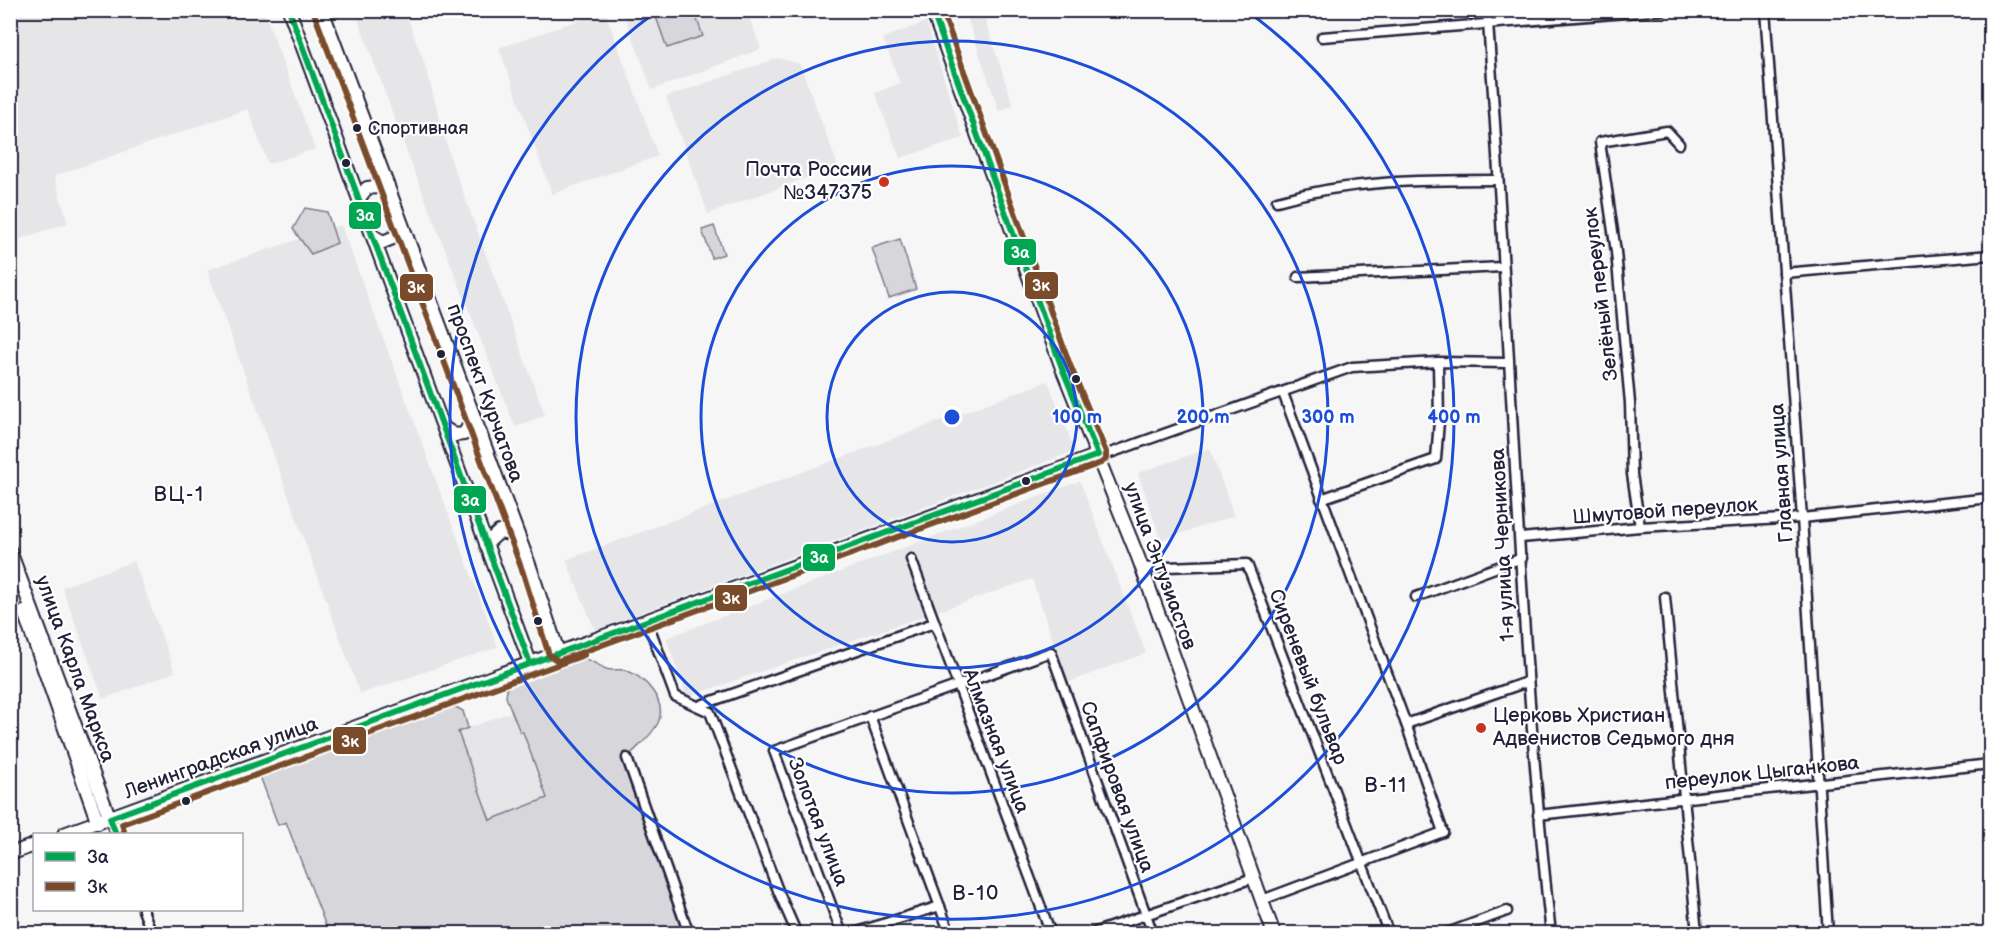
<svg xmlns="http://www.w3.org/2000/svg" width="2001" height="944" font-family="'Balsamiq Sans',sans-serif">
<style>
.built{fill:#e6e6e9}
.green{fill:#d7d7db;stroke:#7c7c8b;stroke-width:1.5}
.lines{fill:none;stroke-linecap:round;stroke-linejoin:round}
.street-casing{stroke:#22223b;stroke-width:13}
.secondary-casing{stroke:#22223b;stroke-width:16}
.street{stroke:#fff;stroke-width:8}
.secondary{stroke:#fff;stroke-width:12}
.bus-1-casing{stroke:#fff;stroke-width:10}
.bus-2-casing{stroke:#fff;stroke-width:10}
.bus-1{stroke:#00a651;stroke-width:6}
.bus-2{stroke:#7a4b2a;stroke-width:6}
.ring{fill:none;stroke:#1d4ed8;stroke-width:3}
.bus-dot{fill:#22223b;stroke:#fff;stroke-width:2}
.poi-dot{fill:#c8321e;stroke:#fff;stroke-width:2}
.labels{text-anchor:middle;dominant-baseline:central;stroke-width:4.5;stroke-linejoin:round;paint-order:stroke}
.bus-label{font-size:18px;fill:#22223b;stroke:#fff;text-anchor:start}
.poi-label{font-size:20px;fill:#22223b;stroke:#fff;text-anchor:end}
.street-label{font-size:20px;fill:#22223b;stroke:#fff}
.neighbourhood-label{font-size:21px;letter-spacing:1.5px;fill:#22223b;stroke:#fff}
.centre{fill:#1d4ed8;stroke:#fff;stroke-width:3}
.ring-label{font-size:18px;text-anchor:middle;font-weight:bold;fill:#1d4ed8;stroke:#fff;stroke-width:4.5;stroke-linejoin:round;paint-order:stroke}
.line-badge{stroke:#fff;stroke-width:2}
.badge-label{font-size:16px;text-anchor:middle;font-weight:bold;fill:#fff}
</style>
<rect width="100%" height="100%" fill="#f6f6f7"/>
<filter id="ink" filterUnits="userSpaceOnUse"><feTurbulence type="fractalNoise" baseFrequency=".0167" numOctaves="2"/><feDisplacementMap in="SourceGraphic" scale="12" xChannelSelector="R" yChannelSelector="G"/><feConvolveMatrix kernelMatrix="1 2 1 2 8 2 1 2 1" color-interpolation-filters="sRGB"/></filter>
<g filter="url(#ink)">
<g class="built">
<polygon points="11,10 264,11 315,149 268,164 248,109 54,176 68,223 11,242"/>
<polygon points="355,11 405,11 425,65 450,157 545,415 515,427 409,158"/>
<polygon points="605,11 658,156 552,194 499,48"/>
<polygon points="623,11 747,11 761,49 652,90"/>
<polygon points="965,11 1008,11 985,20 1013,105 999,111"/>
<polygon points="926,22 963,138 900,158 875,93 900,83 883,38"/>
<polygon points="778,58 800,64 838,166 708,214 666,97"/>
<polygon points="341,225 498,647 360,694 207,270"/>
<polygon points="1048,381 1075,451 595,630 566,560"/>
<polygon points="1210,448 1234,516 1161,540 1138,473"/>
<polygon points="1080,481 1146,653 1067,683 1032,579 687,697 666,638"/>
<polygon points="134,561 175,672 103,699 62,587"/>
<polygon points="511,712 519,732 523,732 547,798 490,820 458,732"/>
</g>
<g class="green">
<polygon points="654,11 694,11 703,36 667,48"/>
<polygon points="305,208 327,212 337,243 311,254 293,229"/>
<polygon points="714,226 724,254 712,258 702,230"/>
<polygon points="900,239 916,289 889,298 872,248"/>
<path d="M585 659C593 661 599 666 606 669 612 671 618 669 624 670 644 675 668 702 658 723 651 737 637 747 627 758L685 933H315L327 929 286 822 278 825 260 776 454 706 463 711 468 728 458 732 490 820 547 798 523 732H520L506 697 507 689 511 685Z"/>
</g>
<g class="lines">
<defs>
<g id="street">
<path d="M1487 10C1511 318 1517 627 1551 934"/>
<polyline points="1765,10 1802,518 1828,934"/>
<polyline points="1322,37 1664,10"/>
<path d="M1277 201C1351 180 1420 180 1497 180"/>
<polyline points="1784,273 1990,255"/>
<polyline points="1298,277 1502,267"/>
<polyline points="1099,457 1352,367 1438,362 1508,363"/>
<polyline points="1321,499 1436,459 1439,421 1438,362"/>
<polyline points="1640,527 1632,474 1630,403 1616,252 1600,142 1667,131 1679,144"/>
<polyline points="1521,538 1640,527 1802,518 1990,498"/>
<polyline points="911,559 1051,934"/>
<polyline points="1141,568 1247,564 1389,934"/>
<polyline points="1416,597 1522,558"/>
<polyline points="1665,597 1697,934"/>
<polyline points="648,623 675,696 710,712 779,893 797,934"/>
<polyline points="701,705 934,623"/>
<polyline points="870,716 950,934"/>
<polyline points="1406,724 1527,682"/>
<polyline points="627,758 689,934"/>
<polyline points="1538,815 1990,764"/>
<polyline points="110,819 116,834"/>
<polyline points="1262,900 1443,832 1406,724 1283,393"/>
<polyline points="143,910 152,934"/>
<polyline points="842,934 774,751 1051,652 1153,934"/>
<polyline points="851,934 940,906"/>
<polyline points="1090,934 1253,878"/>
<polyline points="1444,934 1507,911"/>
</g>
<g id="secondary">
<polyline points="289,10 531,665"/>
<polyline points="322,10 530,567 559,655"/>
<polyline points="932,10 1062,368 1138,557 1274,934"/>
<polyline points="359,198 367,188 388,186"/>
<polyline points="373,236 383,242 395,237 401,224"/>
<polyline points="444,428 455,435 464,434 473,419"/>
<polyline points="486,544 499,532 517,535"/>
<polyline points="10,551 110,819"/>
<polyline points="24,612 98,823"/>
<polyline points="64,834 1101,454"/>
<polyline points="10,854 34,845"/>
</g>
</defs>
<use href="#street" class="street-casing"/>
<use href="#secondary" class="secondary-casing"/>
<use href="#street" class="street"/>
<use href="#secondary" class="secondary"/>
<defs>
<g id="bus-1">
<polyline points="289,10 530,663"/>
<polyline points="116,834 110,818 1098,455 1062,368 932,10"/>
</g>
<g id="bus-2">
<polyline points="314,13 522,570 549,655 558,661 1101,463 1106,459 1106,452 1070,365 942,10"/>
<polyline points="124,831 122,824 584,655"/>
</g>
</defs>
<use href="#bus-1" class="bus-1-casing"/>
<use href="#bus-2" class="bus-2-casing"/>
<use href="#bus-1" class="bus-1"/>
<use href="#bus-2" class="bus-2"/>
</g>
</g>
<g class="ring">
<circle cx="952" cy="417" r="125"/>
<circle cx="952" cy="417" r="251"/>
<circle cx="952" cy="417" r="376"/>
<path d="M1247 11A502 502 0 1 1 657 11"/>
</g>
<g class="bus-dot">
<circle cx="357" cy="128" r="5"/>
<circle cx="346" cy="163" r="5"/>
<circle cx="441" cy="354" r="5"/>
<circle cx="1076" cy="379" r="5"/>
<circle cx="1026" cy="481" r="5"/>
<circle cx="538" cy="621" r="5"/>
<circle cx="186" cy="801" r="5"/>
</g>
<g class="poi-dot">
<circle cx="884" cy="182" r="6"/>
<circle cx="1481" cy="728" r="6"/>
</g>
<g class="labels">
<g class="bus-label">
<text x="368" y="128">Спортивная</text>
</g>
<g class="poi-label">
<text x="872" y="170">Почта России<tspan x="872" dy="23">№347375</tspan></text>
<text x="1493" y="716" text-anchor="start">Церковь Христиан<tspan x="1493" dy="23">Адвенистов Седьмого дня</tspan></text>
</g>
<g class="street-label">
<text transform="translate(1601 294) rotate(-97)">Зелёный переулок</text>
<text transform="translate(485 393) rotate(70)">проспект Курчатова</text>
<text transform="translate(1782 473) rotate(-94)">Главная улица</text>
<text transform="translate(1665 511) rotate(-4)">Шмутовой переулок</text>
<text transform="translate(1503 545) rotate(-93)">1-я улица Черникова</text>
<text transform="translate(1160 566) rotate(70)">улица Энтузиастов</text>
<text transform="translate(75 669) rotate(70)">улица Карла Маркса</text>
<text transform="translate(1308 677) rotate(69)">Сиреневый бульвар</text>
<text transform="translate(996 741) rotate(69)">Алмазная улица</text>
<text transform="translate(221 758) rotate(-20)">Ленинградская улица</text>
<text transform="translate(1762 773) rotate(-6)">переулок Цыганкова</text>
<text transform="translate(1117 787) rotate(70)">Сапфировая улица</text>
<text transform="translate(818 822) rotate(69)">Золотая улица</text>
</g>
<g class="neighbourhood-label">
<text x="179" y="494">ВЦ-1</text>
<text x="1386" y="785">В-11</text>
<text x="976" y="893">В-10</text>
</g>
</g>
<circle cx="952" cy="417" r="9" class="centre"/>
<g class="ring-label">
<text x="1077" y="423">100 m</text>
<text x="1203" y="423">200 m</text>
<text x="1328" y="423">300 m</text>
<text x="1454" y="423">400 m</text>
</g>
<g class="line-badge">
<rect x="348" y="201" width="34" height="29" rx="6" fill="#00a651"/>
<rect x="1003" y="238" width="34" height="28" rx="6" fill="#00a651"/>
<rect x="1024" y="271" width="35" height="29" rx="6" fill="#7a4b2a"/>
<rect x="399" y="273" width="35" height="29" rx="6" fill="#7a4b2a"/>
<rect x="453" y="485" width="34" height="29" rx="6" fill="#00a651"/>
<rect x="802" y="543" width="34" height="29" rx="6" fill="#00a651"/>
<rect x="714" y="584" width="34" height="28" rx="6" fill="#7a4b2a"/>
<rect x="332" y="726" width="35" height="29" rx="6" fill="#7a4b2a"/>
</g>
<g class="badge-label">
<text x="365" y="221">3а</text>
<text x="1020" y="258">3а</text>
<text x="1041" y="291">3к</text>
<text x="416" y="293">3к</text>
<text x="470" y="506">3а</text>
<text x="819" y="563">3а</text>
<text x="731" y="604">3к</text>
<text x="350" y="747">3к</text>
</g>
<rect width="2001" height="944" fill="none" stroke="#fff" stroke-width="36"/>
<rect x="18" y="18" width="1965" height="908" fill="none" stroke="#22223b" stroke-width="2" filter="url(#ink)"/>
<rect x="33" y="833" width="210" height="78" fill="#ffffff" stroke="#a7a7b1" stroke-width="1.5"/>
<rect x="45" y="852" width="30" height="9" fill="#00a651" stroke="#a7a7b1" stroke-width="1.5"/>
<text x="87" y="863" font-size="18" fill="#22223b">3а</text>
<rect x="45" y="882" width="30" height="9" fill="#7a4b2a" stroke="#a7a7b1" stroke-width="1.5"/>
<text x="87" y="893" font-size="18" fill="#22223b">3к</text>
</svg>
